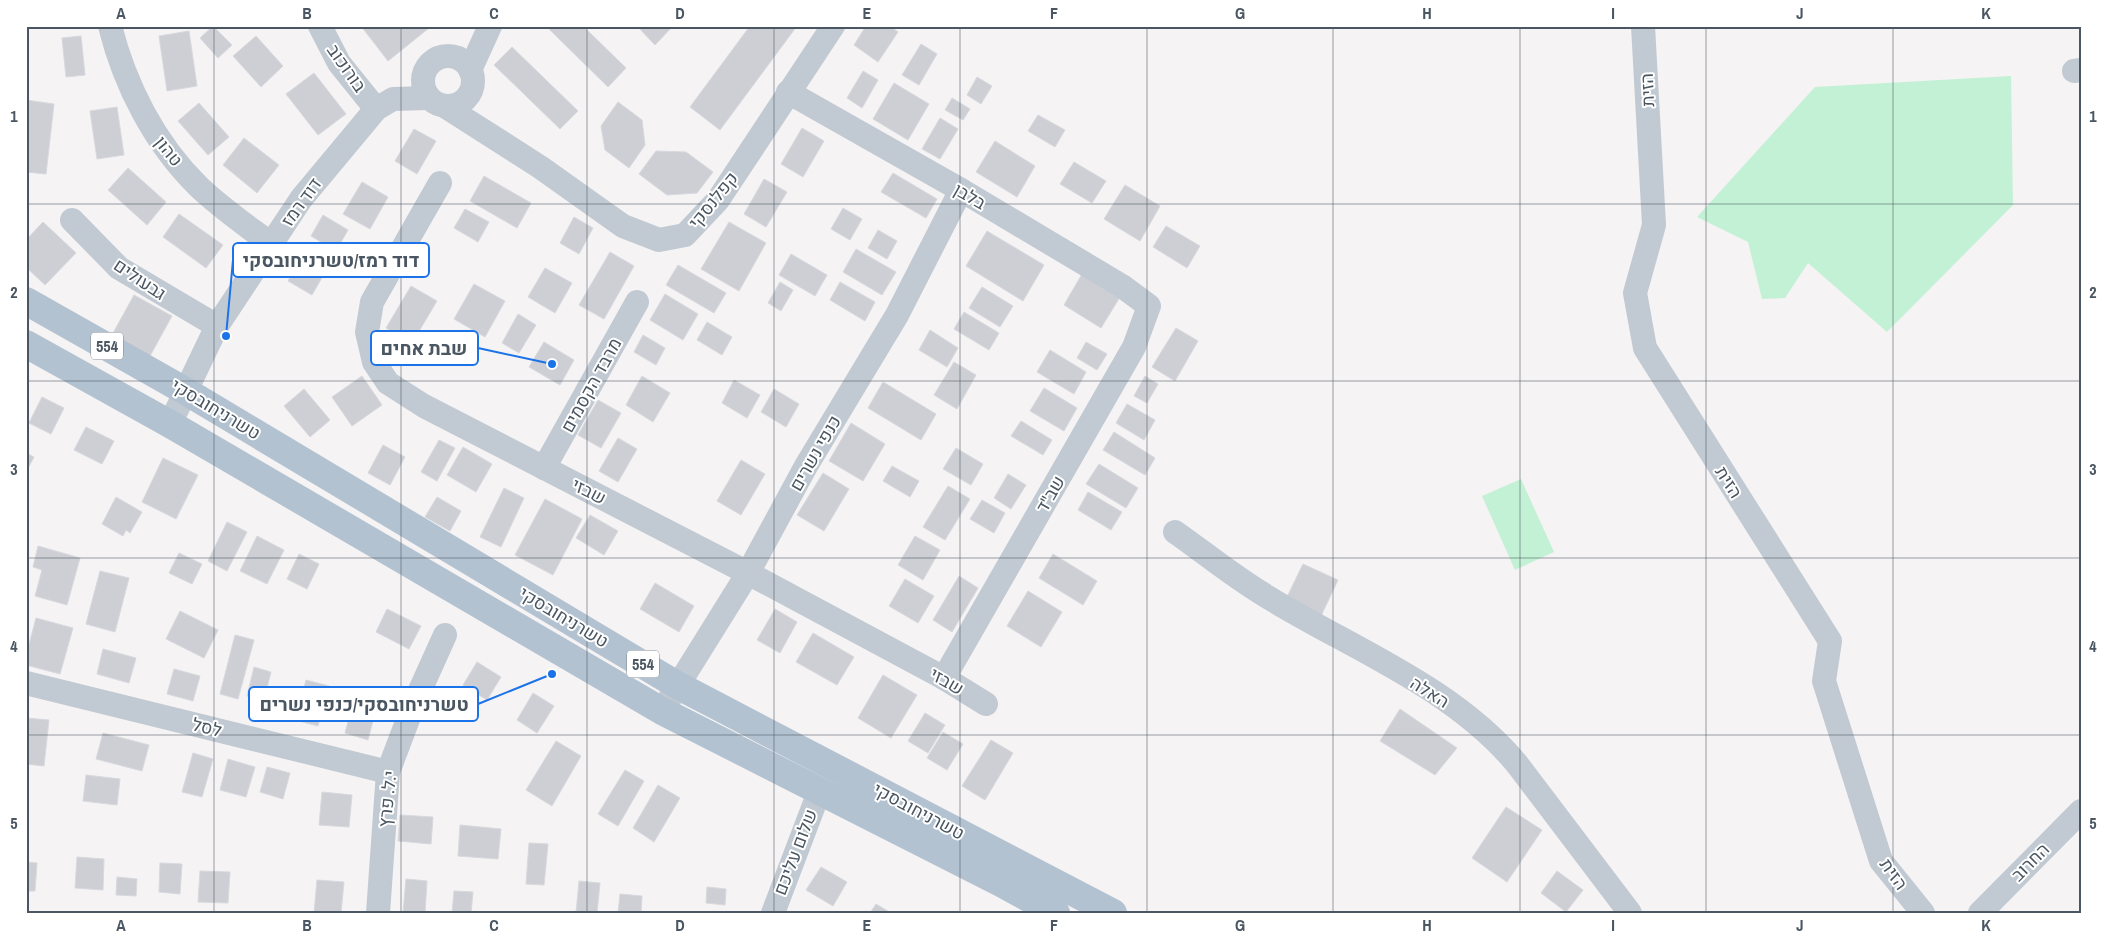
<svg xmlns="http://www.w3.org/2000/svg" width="2107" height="939" font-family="'Archivo Narrow',Heebo,sans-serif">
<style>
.green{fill:#c3f1d5}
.building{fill:#cdcfd5;stroke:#d7d9de}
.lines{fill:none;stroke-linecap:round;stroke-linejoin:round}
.minor{stroke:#c1cad2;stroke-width:24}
.major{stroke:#b3c2d1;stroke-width:28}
.grid{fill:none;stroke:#4a5661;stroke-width:1;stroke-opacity:0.55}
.labels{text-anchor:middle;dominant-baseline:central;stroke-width:4;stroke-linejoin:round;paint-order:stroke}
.shield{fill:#fff;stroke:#808990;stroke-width:1}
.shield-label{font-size:16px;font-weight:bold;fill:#4a5661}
.street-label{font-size:18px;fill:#4a5661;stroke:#fff}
.leader{fill:none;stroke:#1a73e8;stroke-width:2}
.callout-dot{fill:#1a73e8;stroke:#fff;stroke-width:2}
.callout{fill:#fff;stroke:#1a73e8;stroke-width:2}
.callout-label{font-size:19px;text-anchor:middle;font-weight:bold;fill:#4a5661}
.neatline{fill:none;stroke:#4a5661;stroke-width:2}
.grid-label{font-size:16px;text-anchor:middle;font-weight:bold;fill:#4a5661}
</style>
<rect width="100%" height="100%" fill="#f5f3f3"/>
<g class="green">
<polygon points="2011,76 2013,205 1887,332 1808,263 1785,298 1762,299 1748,242 1697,217 1815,87"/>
<polygon points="1521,479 1554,552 1515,570 1482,496"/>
</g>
<g class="building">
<polygon points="213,26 232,45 218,58 200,38"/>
<polygon points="361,26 428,26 429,28 388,61"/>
<polygon points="583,26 626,68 608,87 547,27"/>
<polygon points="637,26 673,26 655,45"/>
<polygon points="750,26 797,26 720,130 690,107"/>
<polygon points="866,26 890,26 898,32 878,62 854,45"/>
<polygon points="189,31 197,86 167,91 159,36"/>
<polygon points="81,36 85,75 66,77 62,38"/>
<polygon points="256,36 283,66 261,87 233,56"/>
<polygon points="921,44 937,54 919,85 902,75"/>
<polygon points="512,47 578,111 560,129 494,65"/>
<polygon points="863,71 878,80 862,108 847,98"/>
<polygon points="314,73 346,114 318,135 286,94"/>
<polygon points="977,77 992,86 981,104 967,95"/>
<polygon points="894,83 929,104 908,140 873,119"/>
<polygon points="952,98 970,109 963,120 945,110"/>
<polygon points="26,100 54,104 46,174 26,172"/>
<polygon points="618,102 642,120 645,145 629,168 605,150 601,126"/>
<polygon points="199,103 229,137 208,155 178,121"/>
<polygon points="117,107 124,155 97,159 90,111"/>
<polygon points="1038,115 1065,130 1055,147 1028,131"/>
<polygon points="940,118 958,129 940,159 922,149"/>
<polygon points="802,128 824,141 803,177 781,164"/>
<polygon points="414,129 436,141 417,174 395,161"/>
<polygon points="244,138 279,165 257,193 223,165"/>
<polygon points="995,141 1035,166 1017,197 976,172"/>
<polygon points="656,151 686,152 713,172 697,193 667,195 639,174"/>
<polygon points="1074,162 1106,181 1092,203 1060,184"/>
<polygon points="128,168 166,202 147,225 108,190"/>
<polygon points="893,173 937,199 926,218 881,192"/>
<polygon points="484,176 531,203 517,228 470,201"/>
<polygon points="764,179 787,192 766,227 744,214"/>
<polygon points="362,182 388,197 370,229 343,214"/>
<polygon points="1125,185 1160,206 1140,241 1104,219"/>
<polygon points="843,208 862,219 850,240 831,229"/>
<polygon points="465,209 489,222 478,242 454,228"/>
<polygon points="179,214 223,245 206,268 163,237"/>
<polygon points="323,215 348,230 336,251 311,236"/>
<polygon points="574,217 593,228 579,254 560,243"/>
<polygon points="43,222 76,253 45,285 26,267 26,240"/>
<polygon points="729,222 766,243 739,291 701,269"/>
<polygon points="1166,226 1200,246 1187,268 1153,247"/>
<polygon points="878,230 897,241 887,259 868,248"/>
<polygon points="987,231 1044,265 1023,301 966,266"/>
<polygon points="856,249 896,272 882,295 843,272"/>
<polygon points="610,252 634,266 604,319 579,305"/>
<polygon points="304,253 328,267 312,295 288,281"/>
<polygon points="791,254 827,275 815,296 779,275"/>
<polygon points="678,265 726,293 714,313 666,285"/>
<polygon points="545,268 572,283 555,313 528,297"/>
<polygon points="1082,274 1120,297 1101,328 1064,305"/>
<polygon points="780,282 793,290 781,311 768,303"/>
<polygon points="840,282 875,302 865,321 830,300"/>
<polygon points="474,284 505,301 485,337 454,319"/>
<polygon points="411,286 437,301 412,343 386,328"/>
<polygon points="982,287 1013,306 1000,327 969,308"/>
<polygon points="665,294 698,314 683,340 650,320"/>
<polygon points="134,295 172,316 150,356 112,335"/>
<polygon points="964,312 999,333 989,350 954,329"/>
<polygon points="518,314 536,325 519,353 502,343"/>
<polygon points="707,322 732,337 722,355 697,340"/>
<polygon points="1176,328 1198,341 1175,381 1152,367"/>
<polygon points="930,330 958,348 947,367 919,350"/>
<polygon points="643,335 665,348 656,365 634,352"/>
<polygon points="544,342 574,360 560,385 529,367"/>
<polygon points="1086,342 1107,354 1097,370 1077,358"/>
<polygon points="1050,350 1086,372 1074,394 1037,372"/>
<polygon points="954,362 976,375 957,409 934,395"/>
<polygon points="362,376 382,405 352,426 332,397"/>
<polygon points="642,376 670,393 653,422 626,405"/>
<polygon points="1145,376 1158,384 1147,403 1134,396"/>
<polygon points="734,380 760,395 747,418 722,403"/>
<polygon points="883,382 936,414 921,440 868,408"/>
<polygon points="1044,388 1077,408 1064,431 1030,411"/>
<polygon points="304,389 330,420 310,437 284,406"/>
<polygon points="774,389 799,404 786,427 761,412"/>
<polygon points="42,397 64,408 51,434 29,423"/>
<polygon points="598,400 621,413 601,448 578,435"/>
<polygon points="1127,404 1155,420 1144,440 1116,423"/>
<polygon points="1021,421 1052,440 1043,455 1011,436"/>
<polygon points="851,423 885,444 863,481 829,461"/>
<polygon points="86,427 114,441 102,464 74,450"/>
<polygon points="1114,432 1155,458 1145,475 1103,450"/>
<polygon points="618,438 637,449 618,482 599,471"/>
<polygon points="439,440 455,448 437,481 421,472"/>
<polygon points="383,445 405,457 390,485 368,473"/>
<polygon points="463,447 492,464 476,492 447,475"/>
<polygon points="956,448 983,464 971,485 943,469"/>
<polygon points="26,453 34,457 26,472"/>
<polygon points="163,458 198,475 176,519 142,502"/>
<polygon points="741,460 765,474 741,515 717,501"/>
<polygon points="1099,464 1138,488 1126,508 1086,484"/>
<polygon points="892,466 919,481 910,497 883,481"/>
<polygon points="823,473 849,489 824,531 797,515"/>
<polygon points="1008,474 1026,485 1011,509 994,498"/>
<polygon points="948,486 970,499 945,540 923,527"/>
<polygon points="504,488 524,498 501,547 480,537"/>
<polygon points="1088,492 1122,512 1111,530 1078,510"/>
<polygon points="116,497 142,512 130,533 126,530 123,536 102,524"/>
<polygon points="437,497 461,511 450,531 425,517"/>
<polygon points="545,499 582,519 553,575 515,555"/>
<polygon points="982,500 1005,513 994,533 970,519"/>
<polygon points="590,515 618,531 604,555 576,538"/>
<polygon points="227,522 247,532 227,571 208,561"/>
<polygon points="257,536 284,550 267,584 240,571"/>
<polygon points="915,536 940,550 923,580 898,565"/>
<polygon points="38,546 80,558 67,605 35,596 42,570 33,567"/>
<polygon points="179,553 202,564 192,584 169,573"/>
<polygon points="299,554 319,564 307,589 287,579"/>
<polygon points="1053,554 1097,581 1083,605 1039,578"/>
<polygon points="1303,564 1338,580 1321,616 1286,599"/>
<polygon points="100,571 129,578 115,632 86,624"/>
<polygon points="959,576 978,588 952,632 933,620"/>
<polygon points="905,579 934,596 918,623 889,606"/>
<polygon points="655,583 694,606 679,632 640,609"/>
<polygon points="1028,591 1062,612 1041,647 1007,626"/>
<polygon points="387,609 421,626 409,649 376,632"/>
<polygon points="775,609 797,622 780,653 757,640"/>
<polygon points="180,611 218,630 204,658 166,639"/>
<polygon points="36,618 73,628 60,674 26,665 26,656"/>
<polygon points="813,633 854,657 837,685 796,662"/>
<polygon points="235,635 254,640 238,699 220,694"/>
<polygon points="103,649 136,658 129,683 97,674"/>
<polygon points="477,662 501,677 487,700 463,685"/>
<polygon points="254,667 271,672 264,700 247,696"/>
<polygon points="174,669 200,676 193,701 167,694"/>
<polygon points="883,675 917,695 891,738 858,718"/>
<polygon points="306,680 329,686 318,726 295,720"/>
<polygon points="533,693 554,706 537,733 517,720"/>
<polygon points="354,699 377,705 368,740 345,733"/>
<polygon points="1400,709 1457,748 1435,775 1380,741"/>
<polygon points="925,713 945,725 928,753 908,741"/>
<polygon points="26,718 49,720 44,766 26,764"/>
<polygon points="943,732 963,744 947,770 927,758"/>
<polygon points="103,733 149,745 142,771 96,759"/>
<polygon points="991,740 1013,753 985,800 962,786"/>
<polygon points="556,741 581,756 552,806 526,790"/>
<polygon points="193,753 213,759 202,797 182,792"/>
<polygon points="228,759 255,767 246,797 220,790"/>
<polygon points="267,767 290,773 283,799 260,792"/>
<polygon points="625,770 644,781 618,826 598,814"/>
<polygon points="86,775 120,779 117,805 83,801"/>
<polygon points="658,785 680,798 654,842 633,828"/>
<polygon points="322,792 352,795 349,827 319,825"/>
<polygon points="1506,807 1542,830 1507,882 1472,858"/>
<polygon points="400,815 433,817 431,844 398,841"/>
<polygon points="460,825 501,829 498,859 458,856"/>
<polygon points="529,843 548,844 544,885 526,884"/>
<polygon points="77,857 104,859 103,890 75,888"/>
<polygon points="26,862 37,863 35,891 26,891"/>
<polygon points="160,863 182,864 180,894 159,892"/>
<polygon points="821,867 847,882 833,906 806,890"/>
<polygon points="200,871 230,872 228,903 198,902"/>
<polygon points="1557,871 1583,890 1566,912 1541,893"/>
<polygon points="117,877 137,879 136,896 116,895"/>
<polygon points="406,879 427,881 425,913 403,913"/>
<polygon points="317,880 344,882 341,913 314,913"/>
<polygon points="579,881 600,883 597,913 576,913"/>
<polygon points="707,887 726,889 725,905 706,903"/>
<polygon points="454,891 473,892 471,913 452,913"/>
<polygon points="620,894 642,896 641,913 618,913"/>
<polygon points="876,904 891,913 870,913"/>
</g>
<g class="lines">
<g class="minor">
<path d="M110 26C125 86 155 144 199 187 221 208 247 226 271 244"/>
<polyline points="320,26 339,63 376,109"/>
<polyline points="1643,26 1654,225 1635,293 1645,348 1830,641 1824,681 1881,861 1923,913"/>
<circle cx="448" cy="81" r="25"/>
<polyline points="470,70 490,26"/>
<polyline points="2074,71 2081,70"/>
<polyline points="788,92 961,190 1122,286 1149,306 1134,347 944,678"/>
<polyline points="446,107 540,167 623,226 659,240 685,235 718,200 833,26"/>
<polyline points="440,183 372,302 367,332 374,362 388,383 424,406 748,573 944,678 986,704"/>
<polyline points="72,220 119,268 217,326"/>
<polyline points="170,424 217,326 301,199 376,109 393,99 428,98"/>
<polyline points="544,468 637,302"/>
<path d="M1175 532C1205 553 1234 577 1266 596 1350 648 1452 686 1517 764L1630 913"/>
<polyline points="26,683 388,772"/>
<polyline points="662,711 748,573 806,466 897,315 961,190"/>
<polyline points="378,913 388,772 413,706 445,635"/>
<polyline points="773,913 819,792"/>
<polyline points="1980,913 2081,811"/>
</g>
<g class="major">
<polyline points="26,301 187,392 677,685 1113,913"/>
<polyline points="26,344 170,424 662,711 1001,883 1056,913"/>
</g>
</g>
<path class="grid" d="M214 26V913M401 26V913M587 26V913M774 26V913M960 26V913M1147 26V913M1333 26V913M1520 26V913M1706 26V913M1893 26V913M26 204H2081M26 381H2081M26 558H2081M26 735H2081"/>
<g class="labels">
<g class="shield">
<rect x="91" y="332.5" width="32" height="27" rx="4"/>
<rect x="627" y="650.5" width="32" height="27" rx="4"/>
</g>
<g class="shield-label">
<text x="107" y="346">554</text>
<text x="643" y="664">554</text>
</g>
<g class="street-label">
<text transform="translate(347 68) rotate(55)">בורוכוב</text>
<text transform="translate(1647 90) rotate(-93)">הזית</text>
<text transform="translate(169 151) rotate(51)">טהון</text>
<text transform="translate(970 196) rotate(30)">בלבן</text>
<text transform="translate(713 200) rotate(-51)">קפלנסקי</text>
<text transform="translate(301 202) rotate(-54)">דוד רמז</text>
<text transform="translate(140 279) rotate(34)">גבעולים</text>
<text transform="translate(591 385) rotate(-61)">מרבד הקסמים</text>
<text transform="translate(216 409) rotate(31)">טשרניחובסקי</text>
<text transform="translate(815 453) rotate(-60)">כנפי נשרים</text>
<text transform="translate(1729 482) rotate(58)">הזית</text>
<text transform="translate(589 491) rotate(27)">שבזי</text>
<text transform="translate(1050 494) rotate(-60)">שב''ד</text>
<text transform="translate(564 617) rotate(31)">טשרניחובסקי</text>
<text transform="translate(947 681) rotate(30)">שבזי</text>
<text transform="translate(1430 692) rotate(32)">האלה</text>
<text transform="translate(207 727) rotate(14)">לסל</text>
<text transform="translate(387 799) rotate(-84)">י.ל. פרץ</text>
<text transform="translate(919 811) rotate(28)">טשרניחובסקי</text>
<text transform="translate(795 852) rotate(-69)">שלום עליכם</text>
<text transform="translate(2030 862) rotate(-45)">החרוב</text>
<text transform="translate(1894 874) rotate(55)">הזית</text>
</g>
</g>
<path class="leader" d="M226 336L233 260M552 364L478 348M552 674L478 704"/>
<g class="callout-dot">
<circle cx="226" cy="336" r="5"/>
<circle cx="552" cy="364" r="5"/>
<circle cx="552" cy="674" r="5"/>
</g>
<g class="callout">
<rect x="233" y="243" width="196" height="34" rx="5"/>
<rect x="371" y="331" width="107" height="34" rx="5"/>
<rect x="249" y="687" width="229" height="34" rx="5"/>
</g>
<g class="callout-label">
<text x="331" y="267">דוד רמז/טשרניחובסקי</text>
<text x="424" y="355">שבת אחים</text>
<text x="364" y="711">טשרניחובסקי/כנפי נשרים</text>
</g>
<rect width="2107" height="939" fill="none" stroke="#ffffff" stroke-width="55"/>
<rect x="28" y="28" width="2052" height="884" class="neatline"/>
<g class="grid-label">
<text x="121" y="19">A</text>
<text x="307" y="19">B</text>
<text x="494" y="19">C</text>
<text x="680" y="19">D</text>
<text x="867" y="19">E</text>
<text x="1054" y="19">F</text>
<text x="1240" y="19">G</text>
<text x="1427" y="19">H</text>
<text x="1613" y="19">I</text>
<text x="1800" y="19">J</text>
<text x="1986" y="19">K</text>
<text x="14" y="122">1</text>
<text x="2093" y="122">1</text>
<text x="14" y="298">2</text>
<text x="2093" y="298">2</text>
<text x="14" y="475">3</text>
<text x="2093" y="475">3</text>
<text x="14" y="652">4</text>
<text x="2093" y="652">4</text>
<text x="14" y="829">5</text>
<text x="2093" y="829">5</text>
<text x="121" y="931">A</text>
<text x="307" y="931">B</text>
<text x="494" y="931">C</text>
<text x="680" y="931">D</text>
<text x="867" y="931">E</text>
<text x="1054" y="931">F</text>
<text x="1240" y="931">G</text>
<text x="1427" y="931">H</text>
<text x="1613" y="931">I</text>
<text x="1800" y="931">J</text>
<text x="1986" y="931">K</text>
</g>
</svg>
